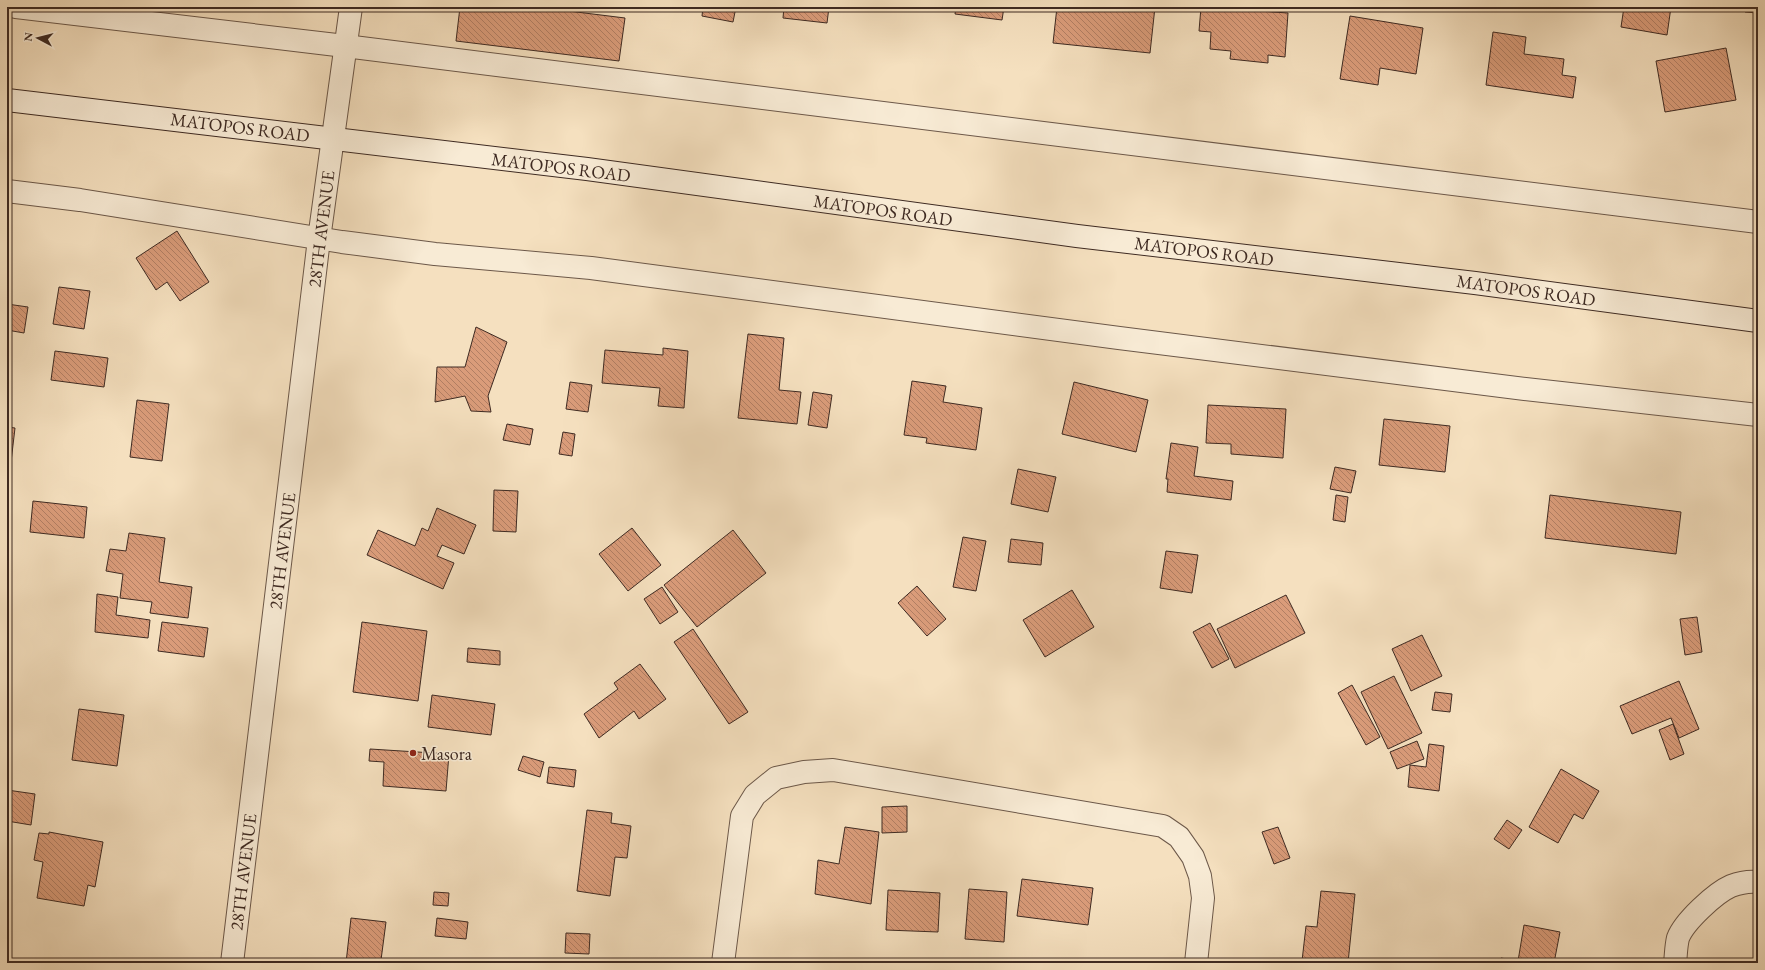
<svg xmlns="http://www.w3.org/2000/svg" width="1765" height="970" font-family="'EB Garamond',serif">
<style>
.building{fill:url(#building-back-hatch);stroke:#3e2a22}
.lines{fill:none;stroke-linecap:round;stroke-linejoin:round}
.minor-casing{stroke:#6c5849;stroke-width:24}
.secondary-casing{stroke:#3e2a22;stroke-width:24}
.minor{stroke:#f8ebd5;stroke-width:22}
.secondary{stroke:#f8ebd5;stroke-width:22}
.poi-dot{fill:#8f2418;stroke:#f8ebd5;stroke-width:1.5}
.labels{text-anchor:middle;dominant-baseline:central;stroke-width:3;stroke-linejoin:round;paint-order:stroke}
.street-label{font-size:18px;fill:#3e2a22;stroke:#f8ebd5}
.poi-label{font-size:18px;fill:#3e2a22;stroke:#f8ebd5;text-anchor:start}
</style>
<defs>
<pattern id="building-back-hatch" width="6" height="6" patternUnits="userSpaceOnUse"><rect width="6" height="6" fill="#da9c7a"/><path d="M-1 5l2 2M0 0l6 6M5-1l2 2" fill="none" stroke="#b27f64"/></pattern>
</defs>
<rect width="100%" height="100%" fill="#f5e0bf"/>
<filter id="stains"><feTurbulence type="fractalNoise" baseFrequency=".005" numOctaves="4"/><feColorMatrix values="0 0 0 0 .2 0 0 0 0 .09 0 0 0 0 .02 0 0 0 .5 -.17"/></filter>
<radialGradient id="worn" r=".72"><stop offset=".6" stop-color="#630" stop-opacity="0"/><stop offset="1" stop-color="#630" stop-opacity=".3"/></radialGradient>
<g class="building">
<polygon points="460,7 536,7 625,18 619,61 456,41"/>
<polygon points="703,7 736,7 733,22 702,16"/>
<polygon points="784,7 829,7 827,23 783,18"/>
<polygon points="956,7 1004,7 1002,20 955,14"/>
<polygon points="1057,7 1155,7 1150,53 1053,43"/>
<polygon points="1201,7 1288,13 1285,57 1268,55 1268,63 1230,59 1231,51 1210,49 1211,32 1199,31"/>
<polygon points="1624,7 1671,7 1667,35 1621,27"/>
<polygon points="1746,7 1758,7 1758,13 1745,12"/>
<polygon points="1350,16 1423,28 1416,74 1380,68 1378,85 1340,79"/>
<polygon points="1493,32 1526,37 1524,54 1564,59 1562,75 1576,77 1573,98 1486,85"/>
<polygon points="1726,48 1736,100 1665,112 1656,61"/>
<polygon points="177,231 209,282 180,301 167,282 156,290 136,258"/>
<polygon points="59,287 90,291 84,329 53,324"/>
<polygon points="7,304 28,307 24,333 7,330"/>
<polygon points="476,327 507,342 488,396 491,412 471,411 465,396 435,402 437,367 465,367"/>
<polygon points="748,334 784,338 779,390 801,392 797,424 738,418"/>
<polygon points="663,348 688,351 684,408 658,406 660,388 602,383 605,350 663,355"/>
<polygon points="55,351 108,358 104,387 51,380"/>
<polygon points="912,381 946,386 943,402 982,408 976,450 926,443 927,438 904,435"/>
<polygon points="570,382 592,385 588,412 566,409"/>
<polygon points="1074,382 1148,400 1136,452 1062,434"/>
<polygon points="813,392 832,395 827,428 808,425"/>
<polygon points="137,400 169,404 162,461 130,457"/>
<polygon points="1208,405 1286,409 1283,458 1231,454 1231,444 1206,443"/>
<polygon points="1384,419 1450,426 1445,472 1379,465"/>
<polygon points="507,424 533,429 530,445 503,440"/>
<polygon points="7,427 15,428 9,479 7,479"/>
<polygon points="563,432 575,434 572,456 559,454"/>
<polygon points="1171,443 1198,447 1194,476 1233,481 1231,500 1167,492 1168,479 1166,479"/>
<polygon points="1335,467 1356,471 1351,493 1330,489"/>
<polygon points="1018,469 1056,477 1048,512 1011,504"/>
<polygon points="494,490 518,491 516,532 493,531"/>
<polygon points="1336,495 1348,497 1345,522 1333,520"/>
<polygon points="1550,495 1681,512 1676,554 1545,538"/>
<polygon points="33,501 87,507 84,538 30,532"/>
<polygon points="437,508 476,525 464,554 442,545 437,556 454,563 443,589 367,555 378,530 415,546 422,528 428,531"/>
<polygon points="632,528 661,565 628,591 599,554"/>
<polygon points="733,530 766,573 697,627 664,585"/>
<polygon points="129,533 165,538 159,582 192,587 188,618 150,613 152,602 120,598 123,574 106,571 110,549 126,551"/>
<polygon points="963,537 986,541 976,591 953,587"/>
<polygon points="1011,539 1043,543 1041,565 1008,562"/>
<polygon points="1166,551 1198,555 1192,593 1160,588"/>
<polygon points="917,586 946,619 927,636 898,603"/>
<polygon points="662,587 678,612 660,624 644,599"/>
<polygon points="1072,590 1094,627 1045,657 1023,620"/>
<polygon points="97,594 118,597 116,615 150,620 148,638 95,632"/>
<polygon points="1286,595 1305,633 1235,668 1217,629"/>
<polygon points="1697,617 1702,652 1685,655 1680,619"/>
<polygon points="162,622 208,628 204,657 158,651"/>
<polygon points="362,622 427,631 418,701 353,692"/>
<polygon points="1210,623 1229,659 1212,668 1193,632"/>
<polygon points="693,629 748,712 729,724 674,642"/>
<polygon points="1422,635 1442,676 1411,691 1392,649"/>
<polygon points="468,648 500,651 500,665 467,662"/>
<polygon points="640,664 666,699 639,719 634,711 599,738 584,714 618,689 614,683"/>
<polygon points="1394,676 1422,733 1388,749 1361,692"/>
<polygon points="1679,681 1699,729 1679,738 1671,718 1632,734 1620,706"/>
<polygon points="1352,685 1380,737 1366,745 1338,693"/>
<polygon points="1435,692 1452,694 1450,712 1432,710"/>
<polygon points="432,695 495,704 491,735 428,727"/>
<polygon points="79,709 124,715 117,766 72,760"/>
<polygon points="1673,724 1684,754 1670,760 1659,730"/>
<polygon points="1417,741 1424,759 1397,769 1390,752"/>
<polygon points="1429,744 1444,746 1439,791 1408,787 1410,765 1426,767"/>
<polygon points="370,749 449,754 446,791 383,786 384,762 369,761"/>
<polygon points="523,756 544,762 540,777 518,770"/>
<polygon points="549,767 576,770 574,787 547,783"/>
<polygon points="1561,769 1599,791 1583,819 1574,814 1558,843 1529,827"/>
<polygon points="7,790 35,794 31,825 7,821"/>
<polygon points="907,806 907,832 882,833 882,807"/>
<polygon points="587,810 612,813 611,823 631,826 627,858 615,857 610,896 577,891"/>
<polygon points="1507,820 1522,830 1509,849 1494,839"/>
<polygon points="845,827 879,832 871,904 815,894 818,860 839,864"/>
<polygon points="1278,827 1290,858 1274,864 1262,832"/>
<polygon points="49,832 103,842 95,887 88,885 84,906 37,898 43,862 34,860 39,833 49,834"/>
<polygon points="1022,879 1093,888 1088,925 1017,916"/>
<polygon points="969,889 1007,892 1004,942 965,939"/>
<polygon points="888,890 940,893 938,932 886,930"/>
<polygon points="1321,891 1355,894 1348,963 1302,961 1306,926 1317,927"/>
<polygon points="434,892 449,893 448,906 433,905"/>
<polygon points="351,918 386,922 381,960 397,961 397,963 346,963"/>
<polygon points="437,918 468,922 466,939 435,936"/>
<polygon points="1524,925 1560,932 1554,963 1501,963 1501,958 1518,961"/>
<polygon points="566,933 590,934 589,954 565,953"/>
</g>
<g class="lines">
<defs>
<g id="minor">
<polyline points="16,7 345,46 1758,222"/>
<polyline points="7,191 80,200 342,242 435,254 591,268 1119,338 1525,389 1758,415"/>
<polyline points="232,963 319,239 351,7"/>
<polyline points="723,963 742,816 755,795 776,778 804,772 833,770 1163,826 1179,837 1193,857 1200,876 1203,898 1196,963"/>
<path d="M1675 963C1676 955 1676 946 1678 938 1684 922 1715 893 1731 886 1739 883 1749 881 1758 882"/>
</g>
<polyline id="secondary" points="7,100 587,169 1077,236 1475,283 1758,321"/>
</defs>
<use href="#minor" class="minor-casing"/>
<use href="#secondary" class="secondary-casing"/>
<use href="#minor" class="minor"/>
<use href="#secondary" class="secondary"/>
</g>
<circle class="poi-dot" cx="413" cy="753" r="4"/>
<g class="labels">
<g class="street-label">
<text transform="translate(240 127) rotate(7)">MATOPOS ROAD</text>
<text transform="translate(561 167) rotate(7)">MATOPOS ROAD</text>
<text transform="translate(883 210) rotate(8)">MATOPOS ROAD</text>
<text transform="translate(321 229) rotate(-83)">28TH AVENUE</text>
<text transform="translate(1204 251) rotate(7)">MATOPOS ROAD</text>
<text transform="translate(1526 290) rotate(8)">MATOPOS ROAD</text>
<text transform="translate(282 551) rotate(-83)">28TH AVENUE</text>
<text transform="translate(243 872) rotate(-83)">28TH AVENUE</text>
</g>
<g class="poi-label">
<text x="421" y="753">Masora</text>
</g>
</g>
<rect width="1765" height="970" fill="none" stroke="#f5e0bf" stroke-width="24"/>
<rect x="8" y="8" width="1749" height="954" fill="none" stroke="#3e2a22" stroke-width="2"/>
<rect x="12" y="12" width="1741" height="946" fill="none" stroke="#3e2a22"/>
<g transform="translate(38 38) rotate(277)" stroke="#f8ebd5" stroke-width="3" paint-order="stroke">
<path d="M0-3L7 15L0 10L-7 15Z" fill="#3e2a22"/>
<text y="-6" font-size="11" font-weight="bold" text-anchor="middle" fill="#3e2a22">N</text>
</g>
<rect width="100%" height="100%" filter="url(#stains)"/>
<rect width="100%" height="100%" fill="url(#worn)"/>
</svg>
